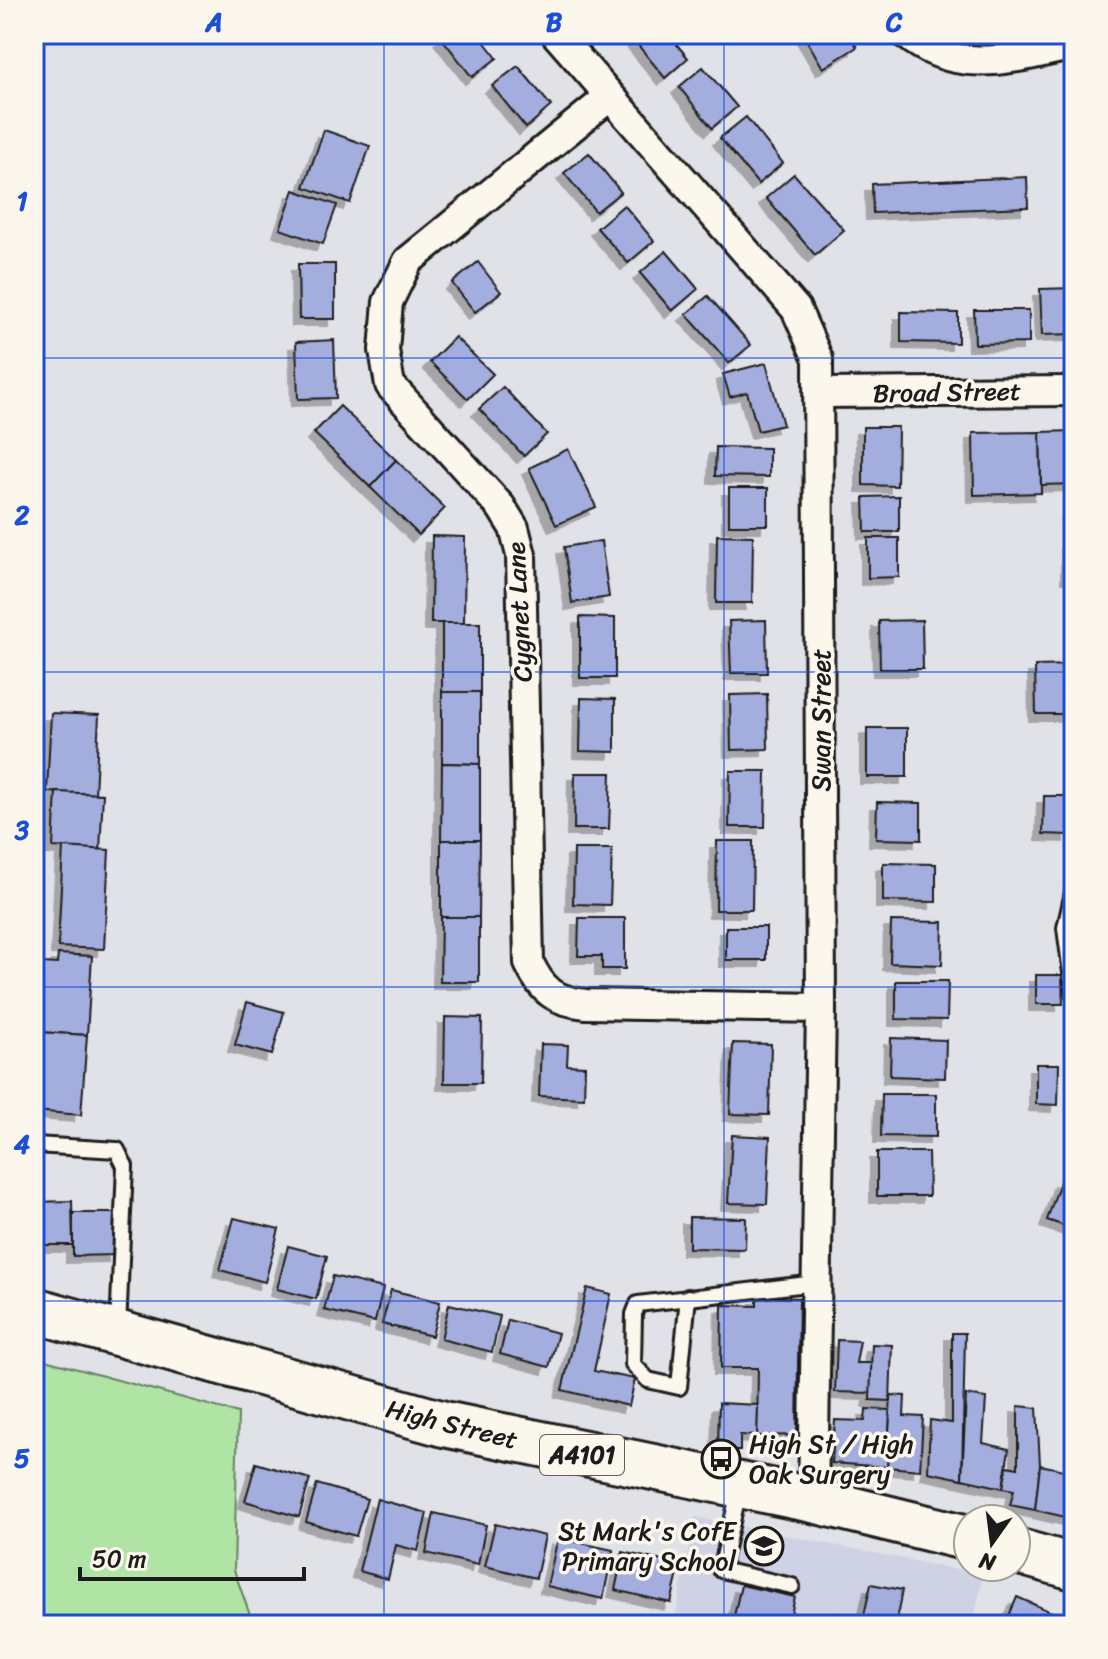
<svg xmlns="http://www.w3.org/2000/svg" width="1108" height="1659" font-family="Sriracha,sans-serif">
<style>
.built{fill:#cfd2e5}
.green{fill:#b0e4a5;stroke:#668060;stroke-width:2}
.building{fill:#a4aede;stroke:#1c1c1c;stroke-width:2;filter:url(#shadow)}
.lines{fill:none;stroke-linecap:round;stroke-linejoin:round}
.service-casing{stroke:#1c1c1c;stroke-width:20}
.minor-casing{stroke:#1c1c1c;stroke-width:34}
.primary-casing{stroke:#1c1c1c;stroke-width:50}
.service{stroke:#fbf7ec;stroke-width:14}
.minor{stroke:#fbf7ec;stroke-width:28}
.primary{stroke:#fbf7ec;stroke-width:44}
.grid{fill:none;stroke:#1d4ed8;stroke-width:2;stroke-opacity:0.55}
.labels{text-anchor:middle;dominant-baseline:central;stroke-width:7;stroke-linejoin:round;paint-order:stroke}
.shield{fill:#fbf7ec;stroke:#5f5e5a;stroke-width:2}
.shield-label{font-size:24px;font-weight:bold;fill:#1c1c1c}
.street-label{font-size:26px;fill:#1c1c1c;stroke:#fbf7ec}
.poi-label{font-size:26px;fill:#1c1c1c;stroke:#fbf7ec;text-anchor:start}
.neatline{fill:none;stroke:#1d4ed8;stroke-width:3}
.grid-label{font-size:26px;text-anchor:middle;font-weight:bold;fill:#1d4ed8}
</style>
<defs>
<filter id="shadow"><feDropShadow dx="-7" dy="7" stdDeviation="0" flood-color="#0004"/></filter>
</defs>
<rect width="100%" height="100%" fill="#e1e1e8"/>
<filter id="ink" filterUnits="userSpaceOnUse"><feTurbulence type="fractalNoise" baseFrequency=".0125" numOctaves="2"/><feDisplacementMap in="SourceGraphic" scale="16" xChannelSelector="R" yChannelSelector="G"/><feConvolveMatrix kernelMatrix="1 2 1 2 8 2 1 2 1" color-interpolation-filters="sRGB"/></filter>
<g filter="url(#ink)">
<polygon class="built" points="695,1517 983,1575 973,1625 674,1625"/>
<polygon class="green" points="34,1357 238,1413 234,1570 251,1618 277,1625 34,1625"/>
<g class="building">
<polygon points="446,34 478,34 497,58 472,77 441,37"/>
<polygon points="639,34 668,34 688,58 665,78 633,39"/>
<polygon points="803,34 849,34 857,47 823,68"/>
<polygon points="518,66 551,106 526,128 492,86"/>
<polygon points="703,67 737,107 712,128 679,87"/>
<polygon points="746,117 783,163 758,184 720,138"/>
<polygon points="324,130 370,146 350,203 304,187"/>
<polygon points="589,153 621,192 596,212 564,173"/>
<polygon points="794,174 844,230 815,255 766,198"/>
<polygon points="1027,177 1028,207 873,213 872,184"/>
<polygon points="294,190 337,205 323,244 280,229"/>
<polygon points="624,205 654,241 628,263 597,228"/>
<polygon points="666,251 698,289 672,311 640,273"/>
<polygon points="478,262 501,292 475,312 452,283"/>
<polygon points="298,264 335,264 335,319 299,319"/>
<polygon points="1074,288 1074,334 1042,335 1040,289"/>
<polygon points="708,296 751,345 729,363 686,314"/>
<polygon points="974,310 1029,310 1029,343 975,344"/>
<polygon points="901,312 958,313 958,343 901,342"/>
<polygon points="455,337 493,374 468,399 430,362"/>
<polygon points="334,340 336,398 298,399 296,342"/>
<polygon points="766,363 783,425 758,431 747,392 730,397 723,374"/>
<polygon points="503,387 547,434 524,456 479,409"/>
<polygon points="340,406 396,460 370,487 314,433"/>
<polygon points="863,427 898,427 897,486 863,485"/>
<polygon points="1074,431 1074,484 1041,485 1040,432"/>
<polygon points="1040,432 1041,493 974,495 973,433"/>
<polygon points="716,447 769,448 769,477 715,476"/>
<polygon points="568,449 596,507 556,525 529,468"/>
<polygon points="396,460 445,508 419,535 370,487"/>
<rect x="729" y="488" width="39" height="37"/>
<polygon points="899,496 899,532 865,532 864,497"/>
<rect x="1068" y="512" width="6" height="64"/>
<polygon points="717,535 753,536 752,603 716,603"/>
<polygon points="432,536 465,537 464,623 431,623"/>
<polygon points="868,538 899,538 899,577 868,578"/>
<polygon points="601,541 609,597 572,603 564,547"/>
<polygon points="580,617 615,618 615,678 580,678"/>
<polygon points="766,620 767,673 731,673 729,621"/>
<polygon points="922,620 923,669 880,669 879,621"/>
<rect x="442" y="623" width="38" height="69"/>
<polygon points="1074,665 1074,714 1036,714 1035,666"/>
<polygon points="442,692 480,692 480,764 442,763"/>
<polygon points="767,694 768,749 731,750 730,695"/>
<polygon points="581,698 615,699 615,752 580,751"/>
<polygon points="51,713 99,715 95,794 47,792"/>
<rect x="867" y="728" width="40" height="49"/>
<polygon points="442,763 480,764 480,840 441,840"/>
<polygon points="730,771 766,771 765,827 729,827"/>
<polygon points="575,773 611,773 609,829 574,829"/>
<polygon points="56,792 103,794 100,850 53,847"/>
<polygon points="1044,796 1071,796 1070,835 1043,834"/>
<polygon points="877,802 921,803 921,840 876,839"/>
<polygon points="441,840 480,840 479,917 441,917"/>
<polygon points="717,841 753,841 752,910 716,910"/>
<polygon points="63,847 109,850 104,949 58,947"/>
<polygon points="574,849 612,849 610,905 573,904"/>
<polygon points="883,863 936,864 936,902 883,901"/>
<polygon points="441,917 479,917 479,982 440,982"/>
<polygon points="579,918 625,918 625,969 602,969 602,956 578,956"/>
<polygon points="891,921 943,922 942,965 890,963"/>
<rect x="726" y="927" width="40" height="33"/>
<polygon points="58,954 92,956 87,1035 38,1032 43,963 57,964"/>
<polygon points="1036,975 1062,975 1063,1004 1036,1004"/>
<polygon points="896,981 948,981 947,1020 896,1019"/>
<polygon points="247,1002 284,1012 272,1055 235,1045"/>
<polygon points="445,1017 482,1018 481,1083 444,1083"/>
<polygon points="38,1032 87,1035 81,1115 34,1111"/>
<polygon points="891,1038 946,1040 945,1078 890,1076"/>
<polygon points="733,1043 771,1044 769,1115 730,1114"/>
<polygon points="541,1044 568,1045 567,1065 585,1066 584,1098 539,1096"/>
<polygon points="1036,1064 1059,1064 1058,1105 1036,1104"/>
<polygon points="882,1094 936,1094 936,1137 881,1136"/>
<polygon points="732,1135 770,1137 767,1204 728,1203"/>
<polygon points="877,1152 928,1152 929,1196 877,1196"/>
<polygon points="1061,1179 1074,1184 1074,1229 1047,1220"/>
<polygon points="72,1201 73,1245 34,1245 34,1202"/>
<polygon points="73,1213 114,1213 115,1255 73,1256"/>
<polygon points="689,1217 746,1218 745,1249 689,1248"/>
<polygon points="234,1218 279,1229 265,1282 220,1270"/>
<polygon points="288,1246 327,1256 316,1299 277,1289"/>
<polygon points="333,1276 383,1288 375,1322 324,1310"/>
<polygon points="587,1288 611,1294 594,1371 635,1379 629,1406 562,1390"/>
<polygon points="391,1290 440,1302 432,1336 382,1324"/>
<polygon points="757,1297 799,1298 797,1435 757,1436 758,1368 721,1368 722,1305 757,1306"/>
<polygon points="449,1304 500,1316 492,1352 441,1339"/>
<polygon points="508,1320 558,1333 549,1367 500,1354"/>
<polygon points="952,1333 965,1333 962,1479 928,1472 930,1420 952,1423"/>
<polygon points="837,1340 860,1341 856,1363 872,1363 871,1393 835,1392"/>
<polygon points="872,1344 892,1345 890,1401 870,1400"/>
<polygon points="891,1395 905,1396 904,1416 923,1417 920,1470 887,1467"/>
<polygon points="966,1395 986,1398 983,1443 1009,1449 1003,1488 962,1479"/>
<polygon points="719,1403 758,1405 757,1436 740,1435 740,1451 718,1451"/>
<polygon points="1018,1406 1037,1408 1040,1465 1035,1510 1010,1505 1014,1490 1003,1488 1007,1466 1018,1468"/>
<polygon points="866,1409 890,1410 887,1467 832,1463 835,1420 865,1421"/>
<polygon points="256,1463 310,1479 299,1517 245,1501"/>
<polygon points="1040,1465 1074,1472 1074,1519 1035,1510"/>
<polygon points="317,1484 367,1499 356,1536 306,1522"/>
<polygon points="377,1499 427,1513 418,1551 396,1545 388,1579 359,1571"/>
<polygon points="434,1513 486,1525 478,1565 426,1553"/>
<polygon points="495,1524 545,1536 536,1578 485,1566"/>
<polygon points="558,1538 613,1550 603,1599 547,1586"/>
<polygon points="623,1552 680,1565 671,1603 615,1590"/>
<polygon points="871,1584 902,1590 897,1617 912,1620 911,1625 833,1625 835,1613 863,1620"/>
<polygon points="741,1585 795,1597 789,1623 797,1625 732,1625"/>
<polygon points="1017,1597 1074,1622 1074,1625 1005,1625"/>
</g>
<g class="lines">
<defs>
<g id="service">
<polyline points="1074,888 1065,928 1074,995"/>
<polyline points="35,1145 117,1150 125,1166 118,1329"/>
<polyline points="688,1297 679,1387 648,1380 633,1364 634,1314 638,1304 816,1283"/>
<polyline points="739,1491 721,1570 792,1586"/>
</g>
<g id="minor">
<polyline points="556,34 796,309 818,359 821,1008 813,1500"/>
<path d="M906 34C958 77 1014 58 1074 45"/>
<path d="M609 97 408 261 388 302 384 350 390 385 501 507 514 528 521 555 529 963C542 991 555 1001 586 1004L821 1008"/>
<polyline points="820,393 1074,391"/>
</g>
<g id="primary">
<polyline points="34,1310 444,1424 813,1500 968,1538"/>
<polyline points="1016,1551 1074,1567"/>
</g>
</defs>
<use href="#service" class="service-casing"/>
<use href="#minor" class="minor-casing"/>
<use href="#primary" class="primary-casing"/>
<use href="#service" class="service"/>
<use href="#minor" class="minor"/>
<use href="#primary" class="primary"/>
</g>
</g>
<path class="grid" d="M384 34V1625M724 34V1625M34 358H1074M34 672H1074M34 987H1074M34 1301H1074"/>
<defs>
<symbol id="bus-ring" viewBox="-11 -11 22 22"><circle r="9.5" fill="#fbf7ec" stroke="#1c1c1c" stroke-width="1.5"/><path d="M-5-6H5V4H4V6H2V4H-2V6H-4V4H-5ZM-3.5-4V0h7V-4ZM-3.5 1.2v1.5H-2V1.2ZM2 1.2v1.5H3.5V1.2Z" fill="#1c1c1c"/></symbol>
<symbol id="school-ring" viewBox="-11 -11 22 22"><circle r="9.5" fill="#fbf7ec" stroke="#1c1c1c" stroke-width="1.5"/><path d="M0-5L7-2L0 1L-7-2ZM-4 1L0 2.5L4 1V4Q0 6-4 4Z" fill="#1c1c1c"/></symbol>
</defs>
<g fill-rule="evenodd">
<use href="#bus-ring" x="699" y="1437" width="44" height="44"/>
<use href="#school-ring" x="742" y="1524" width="44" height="44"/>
</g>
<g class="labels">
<rect class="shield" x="540" y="1435" width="84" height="40" rx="6"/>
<g class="shield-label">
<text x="582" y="1455">A4101</text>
</g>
<g class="street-label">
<text transform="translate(947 392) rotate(-1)">Broad Street</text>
<text transform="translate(519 612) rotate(-93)">Cygnet Lane</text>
<text transform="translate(821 720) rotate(-90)">Swan Street</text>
<text transform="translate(452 1424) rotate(14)">High Street</text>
</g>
<g class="poi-label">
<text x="749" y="1444">High St / High<tspan x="749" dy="30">Oak Surgery</tspan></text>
<text x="736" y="1531" text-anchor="end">St Mark's CofE<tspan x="736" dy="30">Primary School</tspan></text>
</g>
</g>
<rect width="1108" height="1659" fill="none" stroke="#fbf7ec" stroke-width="88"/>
<g transform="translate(992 1543) rotate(194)"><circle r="38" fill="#fbf7ec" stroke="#a29f99" stroke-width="2"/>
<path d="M0-6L14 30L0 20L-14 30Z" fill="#1c1c1c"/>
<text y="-12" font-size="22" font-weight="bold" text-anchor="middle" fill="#1c1c1c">N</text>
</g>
<path d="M80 1567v12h224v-12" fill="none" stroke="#1c1c1c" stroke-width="4"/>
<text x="92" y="1567" font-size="24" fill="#1c1c1c" stroke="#fbf7ec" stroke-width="6" paint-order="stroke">50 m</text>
<rect x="44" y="44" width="1020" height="1571" class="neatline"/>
<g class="grid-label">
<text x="214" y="31">A</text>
<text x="554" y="31">B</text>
<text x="894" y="31">C</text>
<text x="22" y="210">1</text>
<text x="22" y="524">2</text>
<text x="22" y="839">3</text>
<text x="22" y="1153">4</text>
<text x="22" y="1467">5</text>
</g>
</svg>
